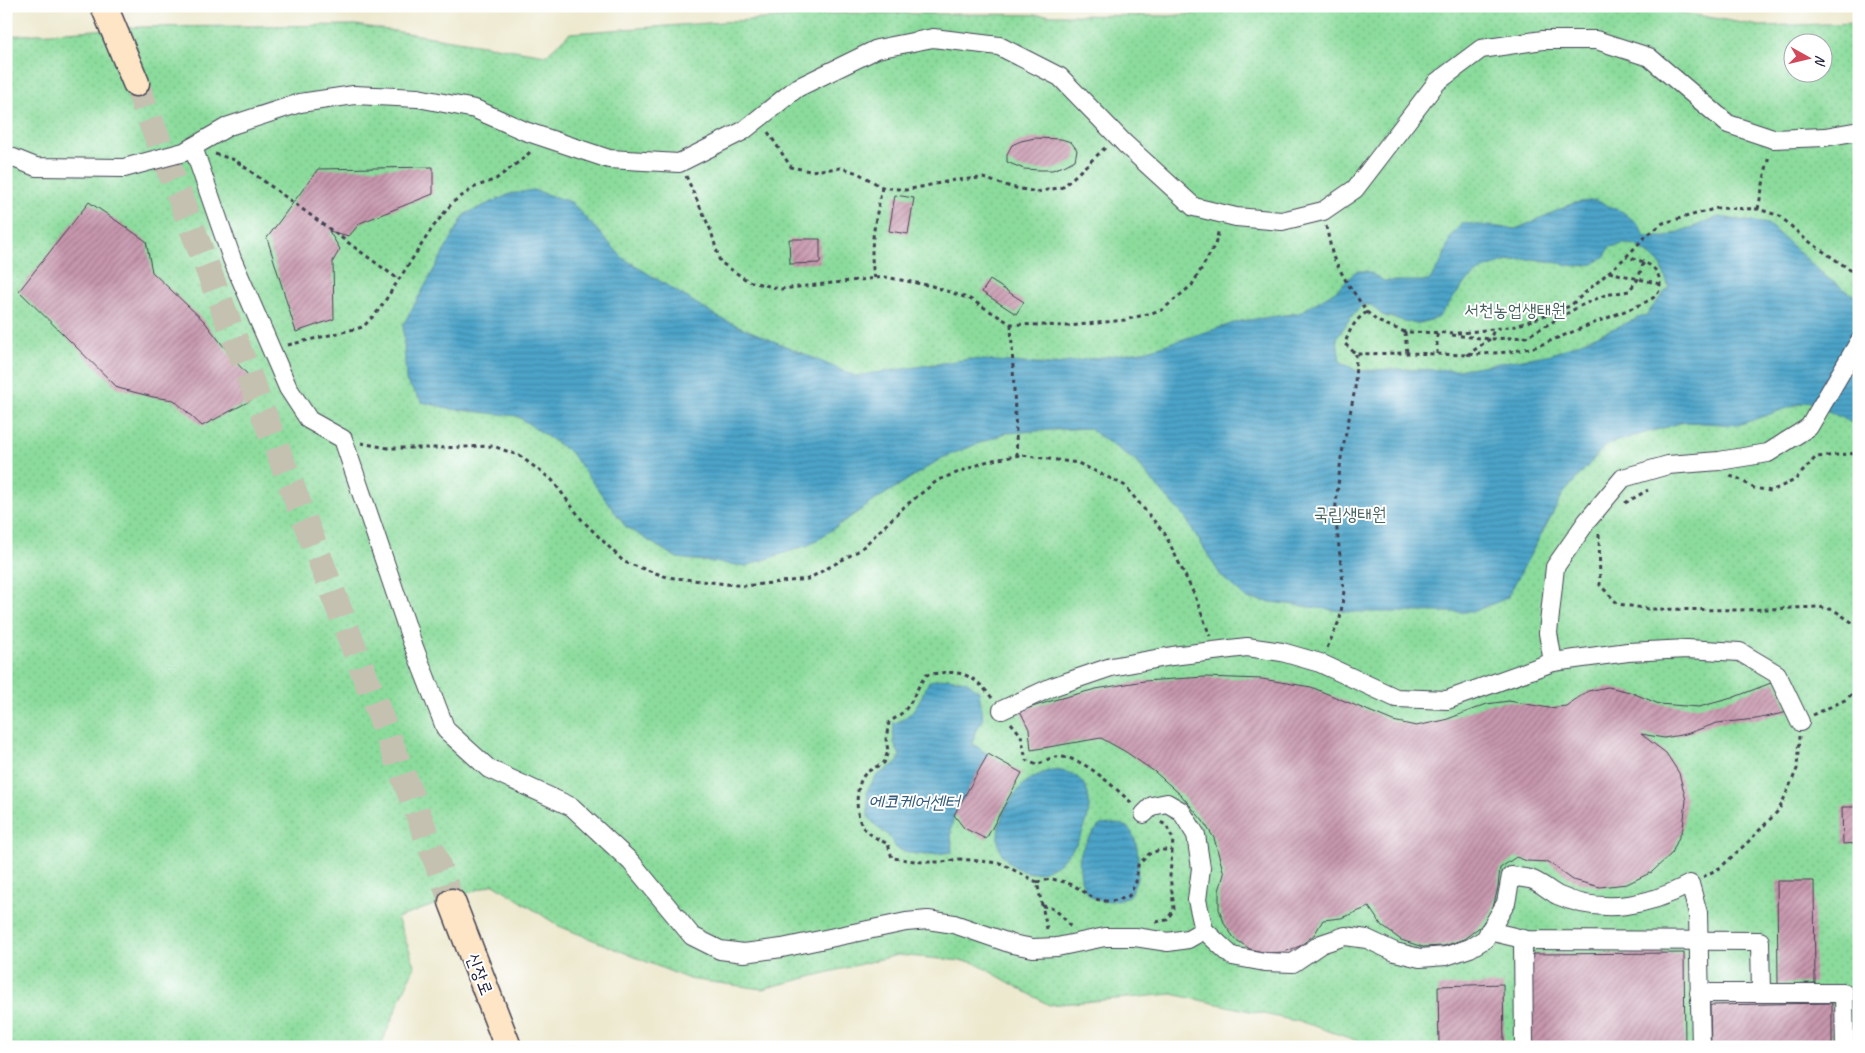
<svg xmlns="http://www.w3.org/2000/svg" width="1865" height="1053" font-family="Caveat,'Poor Story',sans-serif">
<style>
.garden{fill:url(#garden-dots);stroke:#567f6c;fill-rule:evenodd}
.water{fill:url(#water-rules);stroke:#376382;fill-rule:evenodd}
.building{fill:url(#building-hatch)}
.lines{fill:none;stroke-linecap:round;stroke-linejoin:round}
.secondary-tunnel{stroke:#c4c1b1;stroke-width:26;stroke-dasharray:26 13;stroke-linecap:butt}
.street-casing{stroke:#404051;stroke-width:20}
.secondary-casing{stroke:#404051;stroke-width:29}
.path{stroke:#404051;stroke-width:3;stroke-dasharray:4 4;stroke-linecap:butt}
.street{stroke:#fff;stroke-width:18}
.secondary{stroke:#fde5c5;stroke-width:26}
.labels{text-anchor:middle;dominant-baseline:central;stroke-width:4;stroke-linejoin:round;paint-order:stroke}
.park-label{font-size:18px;fill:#47635d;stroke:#fff}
.street-label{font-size:18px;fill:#22223b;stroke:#fff}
.water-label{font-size:19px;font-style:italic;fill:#355c7b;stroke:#fff}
</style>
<defs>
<pattern id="garden-dots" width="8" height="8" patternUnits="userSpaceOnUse" patternTransform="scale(1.25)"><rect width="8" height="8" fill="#8bdc9c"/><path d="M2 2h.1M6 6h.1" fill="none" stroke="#78bc87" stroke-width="1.8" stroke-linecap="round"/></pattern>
<pattern id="water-rules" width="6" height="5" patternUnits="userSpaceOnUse" patternTransform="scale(1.25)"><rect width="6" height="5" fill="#4ca4c9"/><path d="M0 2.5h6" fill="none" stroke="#3f85a4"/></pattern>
<pattern id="building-hatch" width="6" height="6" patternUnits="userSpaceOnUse" patternTransform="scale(1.25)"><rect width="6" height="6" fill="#c797ad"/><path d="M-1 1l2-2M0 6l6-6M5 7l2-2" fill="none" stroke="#a17b8e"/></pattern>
</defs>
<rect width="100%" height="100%" fill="#fff"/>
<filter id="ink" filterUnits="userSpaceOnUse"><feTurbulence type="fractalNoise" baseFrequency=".02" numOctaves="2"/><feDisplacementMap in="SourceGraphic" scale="10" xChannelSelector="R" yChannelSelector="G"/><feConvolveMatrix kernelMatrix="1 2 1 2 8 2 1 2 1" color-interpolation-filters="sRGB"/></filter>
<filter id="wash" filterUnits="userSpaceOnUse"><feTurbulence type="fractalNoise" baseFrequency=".0096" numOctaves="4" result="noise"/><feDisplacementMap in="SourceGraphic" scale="20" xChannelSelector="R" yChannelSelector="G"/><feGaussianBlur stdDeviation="1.12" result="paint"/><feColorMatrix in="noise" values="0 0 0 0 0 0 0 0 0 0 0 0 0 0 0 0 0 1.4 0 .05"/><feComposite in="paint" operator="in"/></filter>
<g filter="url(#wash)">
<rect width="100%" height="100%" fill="#ede9cf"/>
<path class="garden" d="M1277 6H1643L1760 26 1859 23V1047H1376L1305 1023 1172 994 1049 1005 973 962 897 955 762 989 689 979 559 926 494 884 397 918 415 965 380 1047H6V36L140 27 356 25 546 55 570 33 847 13 1169 16ZM1792 42H1822V72H1792Z"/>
<g class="water">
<path d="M533 190 571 202 623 258 718 317 855 376 969 359 1050 365 1148 350 1241 321 1299 313 1337 290 1356 271H1367L1384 281H1429L1442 261 1450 238 1462 223 1516 229 1574 203 1595 200 1623 212 1639 225 1645 237H1666L1719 217 1768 224 1826 277 1859 299V424L1850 422 1808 401 1738 425 1684 422 1607 444 1563 494 1507 598 1472 612H1350L1247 599 1221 576 1186 519 1134 460 1088 428 1005 433 942 458 874 501 811 544 746 566 677 558 626 527 570 452 517 416 451 409 422 402 406 381 403 325 465 214 510 194ZM1624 244 1636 245 1659 262 1669 287 1646 315 1552 354 1457 370 1391 369 1357 371 1340 361 1337 338 1351 317 1362 305H1371L1382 315 1416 324 1438 318 1465 283 1483 269 1508 261 1533 259 1577 266 1594 264 1605 256 1610 247Z"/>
<path d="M948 678 966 681 979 691 983 720 975 732 973 744 988 754 954 815 951 830 952 852 927 855 915 854 897 849 888 835 878 828 868 816 867 791 876 776 898 762 900 755C893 746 893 735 894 723 913 718 921 698 929 681Z"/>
<path d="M1051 770C1122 770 1081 873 1032 873 1024 872 1017 869 1011 864 985 844 1003 806 1021 787 1028 778 1040 774 1051 770Z"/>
<path d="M1111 824C1115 824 1120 824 1123 825 1140 832 1140 867 1136 881 1134 886 1131 892 1129 896 1102 907 1081 901 1080 869 1079 863 1079 856 1082 850 1086 840 1093 833 1100 825Z"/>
</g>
<g id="blocks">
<g class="building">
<polygon points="1035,138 1061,139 1071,142 1077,150 1075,160 1064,166 1052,170 1040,170 1024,169 1007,162 1007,154 1012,145 1021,141"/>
<polygon points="433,167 433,194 360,223 349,236 329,231 340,249 333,261 334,319 296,332 267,238 318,169"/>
<polygon points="895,195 914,198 908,234 889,231"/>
<polygon points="89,202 146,241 152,272 204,321 234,360 265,393 202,426 174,400 153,397 118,388 19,291"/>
<polygon points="789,239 820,239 820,263 790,264"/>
<polygon points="990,280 1024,302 1016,314 982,292"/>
<polygon points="1205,677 1262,679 1311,687 1393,721 1416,726 1445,720 1487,704 1509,701 1549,708 1566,706 1588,691 1608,687 1630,692 1659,704 1699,707 1732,698 1776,681 1788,712 1756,719 1717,723 1686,734 1664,738 1641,734 1666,753 1679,773 1686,800 1683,828 1672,853 1652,872 1627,884 1600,887 1573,880 1548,862 1527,861 1516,857 1500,868 1498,887 1493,908 1481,926 1464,939 1444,946 1423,947 1401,940 1382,926 1369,907 1341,918 1323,920 1314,935 1300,946 1284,952 1267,953 1250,949 1235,939 1225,925 1219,909 1219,891 1224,874 1214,838 1203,821 1181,795 1155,772 1126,752 1101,738 1031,750 1029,729 1020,711 1054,700 1096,689 1144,681"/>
<polygon points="988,754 1022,773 986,839 964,828 954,815"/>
<polygon points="1842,807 1859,807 1859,843 1843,844"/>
<polygon points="1777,881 1814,881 1815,983 1778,984"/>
<polygon points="1684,953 1685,1047 1530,1047 1529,954"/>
<polygon points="1503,984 1504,1043 1439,1045 1438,986"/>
<polygon points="1832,1003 1832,1047 1711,1047 1710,1005"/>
</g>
</g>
</g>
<g filter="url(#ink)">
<use href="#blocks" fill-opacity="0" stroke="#404051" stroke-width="1"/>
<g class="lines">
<polyline class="secondary-tunnel" points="136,83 452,902"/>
<defs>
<g id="street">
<polyline points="193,147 232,259 288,388 309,420 343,439 412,642 446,730 489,769 572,807 631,862 692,936 720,950 744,953 782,948 906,922 928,920 954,924 1012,944 1033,948 1057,947 1105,937 1135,937 1168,942 1188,939 1204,930"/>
<polyline points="6,155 36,167 124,168 184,152 229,126 300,103 354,95 418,98 475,109 525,131 609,159 679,163 743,131 797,88 877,49 933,38 999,46 1060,77 1125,144 1194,207 1236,217 1282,221 1323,211 1355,189 1437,82 1481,49 1543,40 1596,40 1649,57 1728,124 1773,139 1825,137 1859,131"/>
<polyline points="1553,662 1548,633 1555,567 1587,521 1623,478 1668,465 1719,461 1768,453 1809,427 1859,342"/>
<polyline points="1002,710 1052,687 1111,667 1172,656 1247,647 1282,652 1320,663 1396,698 1447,700 1553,662 1628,652 1687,649 1740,652 1777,674 1800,722"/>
<path d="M1144 814 1152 806 1167 803 1181 811 1196 835 1201 868 1197 900 1204 930 1232 956 1265 962 1293 963 1321 944 1345 936 1367 939 1395 952 1420 958 1446 956 1470 948 1485 939 1506 903 1511 876C1517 877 1524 878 1530 879 1540 882 1548 890 1557 895 1601 915 1648 906 1690 884L1698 913 1701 1047"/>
<polyline points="1489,931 1527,940 1760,941 1761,993 1699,993"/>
<polyline points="1523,939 1524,1047"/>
<polyline points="1761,993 1844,993 1845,1047"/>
</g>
<g id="secondary">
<polyline points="104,6 136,83"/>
<polyline points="452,902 508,1047"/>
</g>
</defs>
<use href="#street" class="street-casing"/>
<use href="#secondary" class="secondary-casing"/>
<g class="path">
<polyline points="768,132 791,167 810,171 841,168 858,173 882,187 906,190 955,180 983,178 1011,187 1037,192 1063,187 1106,147"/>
<polyline points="215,154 235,160 398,279"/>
<polyline points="686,176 711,231 720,262 748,281 781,289 885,277 932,286 970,299 1011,324 1068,326 1125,320 1162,310 1192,285 1215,245 1219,229"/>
<polyline points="1758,209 1769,155"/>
<polyline points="1326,226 1333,257 1346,281 1367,312 1377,321 1405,332 1462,333 1516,326 1570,306 1626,257 1645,237 1663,223 1718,208 1758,209 1780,216 1804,238 1859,276"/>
<polyline points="1609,272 1660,284"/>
<path d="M875 278C867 249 877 216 882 187"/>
<path d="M1367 312C1355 320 1349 330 1345 344L1356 354 1407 353 1466 355 1509 352 1535 347 1642 304C1647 301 1653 299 1656 295 1659 292 1660 288 1660 284 1659 264 1642 261 1626 257"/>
<polyline points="1011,324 1017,456"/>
<polyline points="1405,332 1407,353"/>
<polyline points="1452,335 1490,339 1526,337 1580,306 1605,295 1629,291 1638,279 1644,261"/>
<polyline points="288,345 363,327 379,310 433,227 453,202 475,187 496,179 524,158 531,151"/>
<polyline points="1437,354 1437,333 1439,333"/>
<polyline points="1467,355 1490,339 1494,330"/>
<polyline points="361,443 388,448 437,448 493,446 520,456 552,480 582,520 624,562 667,577 744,586 808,579 860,550 904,507 938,480 988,461 1021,455 1078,463 1124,485 1165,534 1195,596 1210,636"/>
<polyline points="1730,476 1739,479 1754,488 1771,491 1795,480 1816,457 1859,453"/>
<polyline points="1625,503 1648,490"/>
<polyline points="1599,534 1600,585 1618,604 1649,609 1741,610 1819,607 1834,610 1859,627"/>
<polyline points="1327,648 1340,619 1344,591 1335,513 1341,458 1355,389 1356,354"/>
<path d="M992 698C972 672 958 669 926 675 910 697 915 707 889 722L886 739 888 751 884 763C878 766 871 769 866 773 855 783 855 813 862 826 867 834 880 840 888 844L892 858 923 862H942L959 859 1000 863 1037 882 1048 933"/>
<polyline points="1813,715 1845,700 1859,688"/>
<path d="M1011 723 1021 735 1026 760 1037 765C1042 763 1049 758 1055 757 1082 754 1113 787 1133 804"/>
<polyline points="1703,877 1721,867 1749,841 1779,810 1797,769 1799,736"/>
<path d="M1037 882C1043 881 1050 878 1056 880 1089 885 1090 912 1129 896L1136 882 1138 865 1149 854 1159 850H1172"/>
<path d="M1042 906C1056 907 1062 916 1070 926L1073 927"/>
<polyline points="1156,922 1167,920 1174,909 1170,876 1173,839 1166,825 1158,821"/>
</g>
<use href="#street" class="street"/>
<use href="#secondary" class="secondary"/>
</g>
</g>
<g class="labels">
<g class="park-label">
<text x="1515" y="310">서천농업생태원</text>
<text x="1350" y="514">국립생태원</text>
</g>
<g class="street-label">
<text transform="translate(480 974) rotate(69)">신장로</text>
</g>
<g class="water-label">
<text x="914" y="802">에코케어센터</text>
</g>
</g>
<rect width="1865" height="1053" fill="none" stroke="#fff" stroke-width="25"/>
<g transform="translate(1808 58) rotate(98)"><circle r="24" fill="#ffffff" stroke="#a7a7b1"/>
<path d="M0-4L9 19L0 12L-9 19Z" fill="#d1495b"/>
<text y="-8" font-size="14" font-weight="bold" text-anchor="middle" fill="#22223b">N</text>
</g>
</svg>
